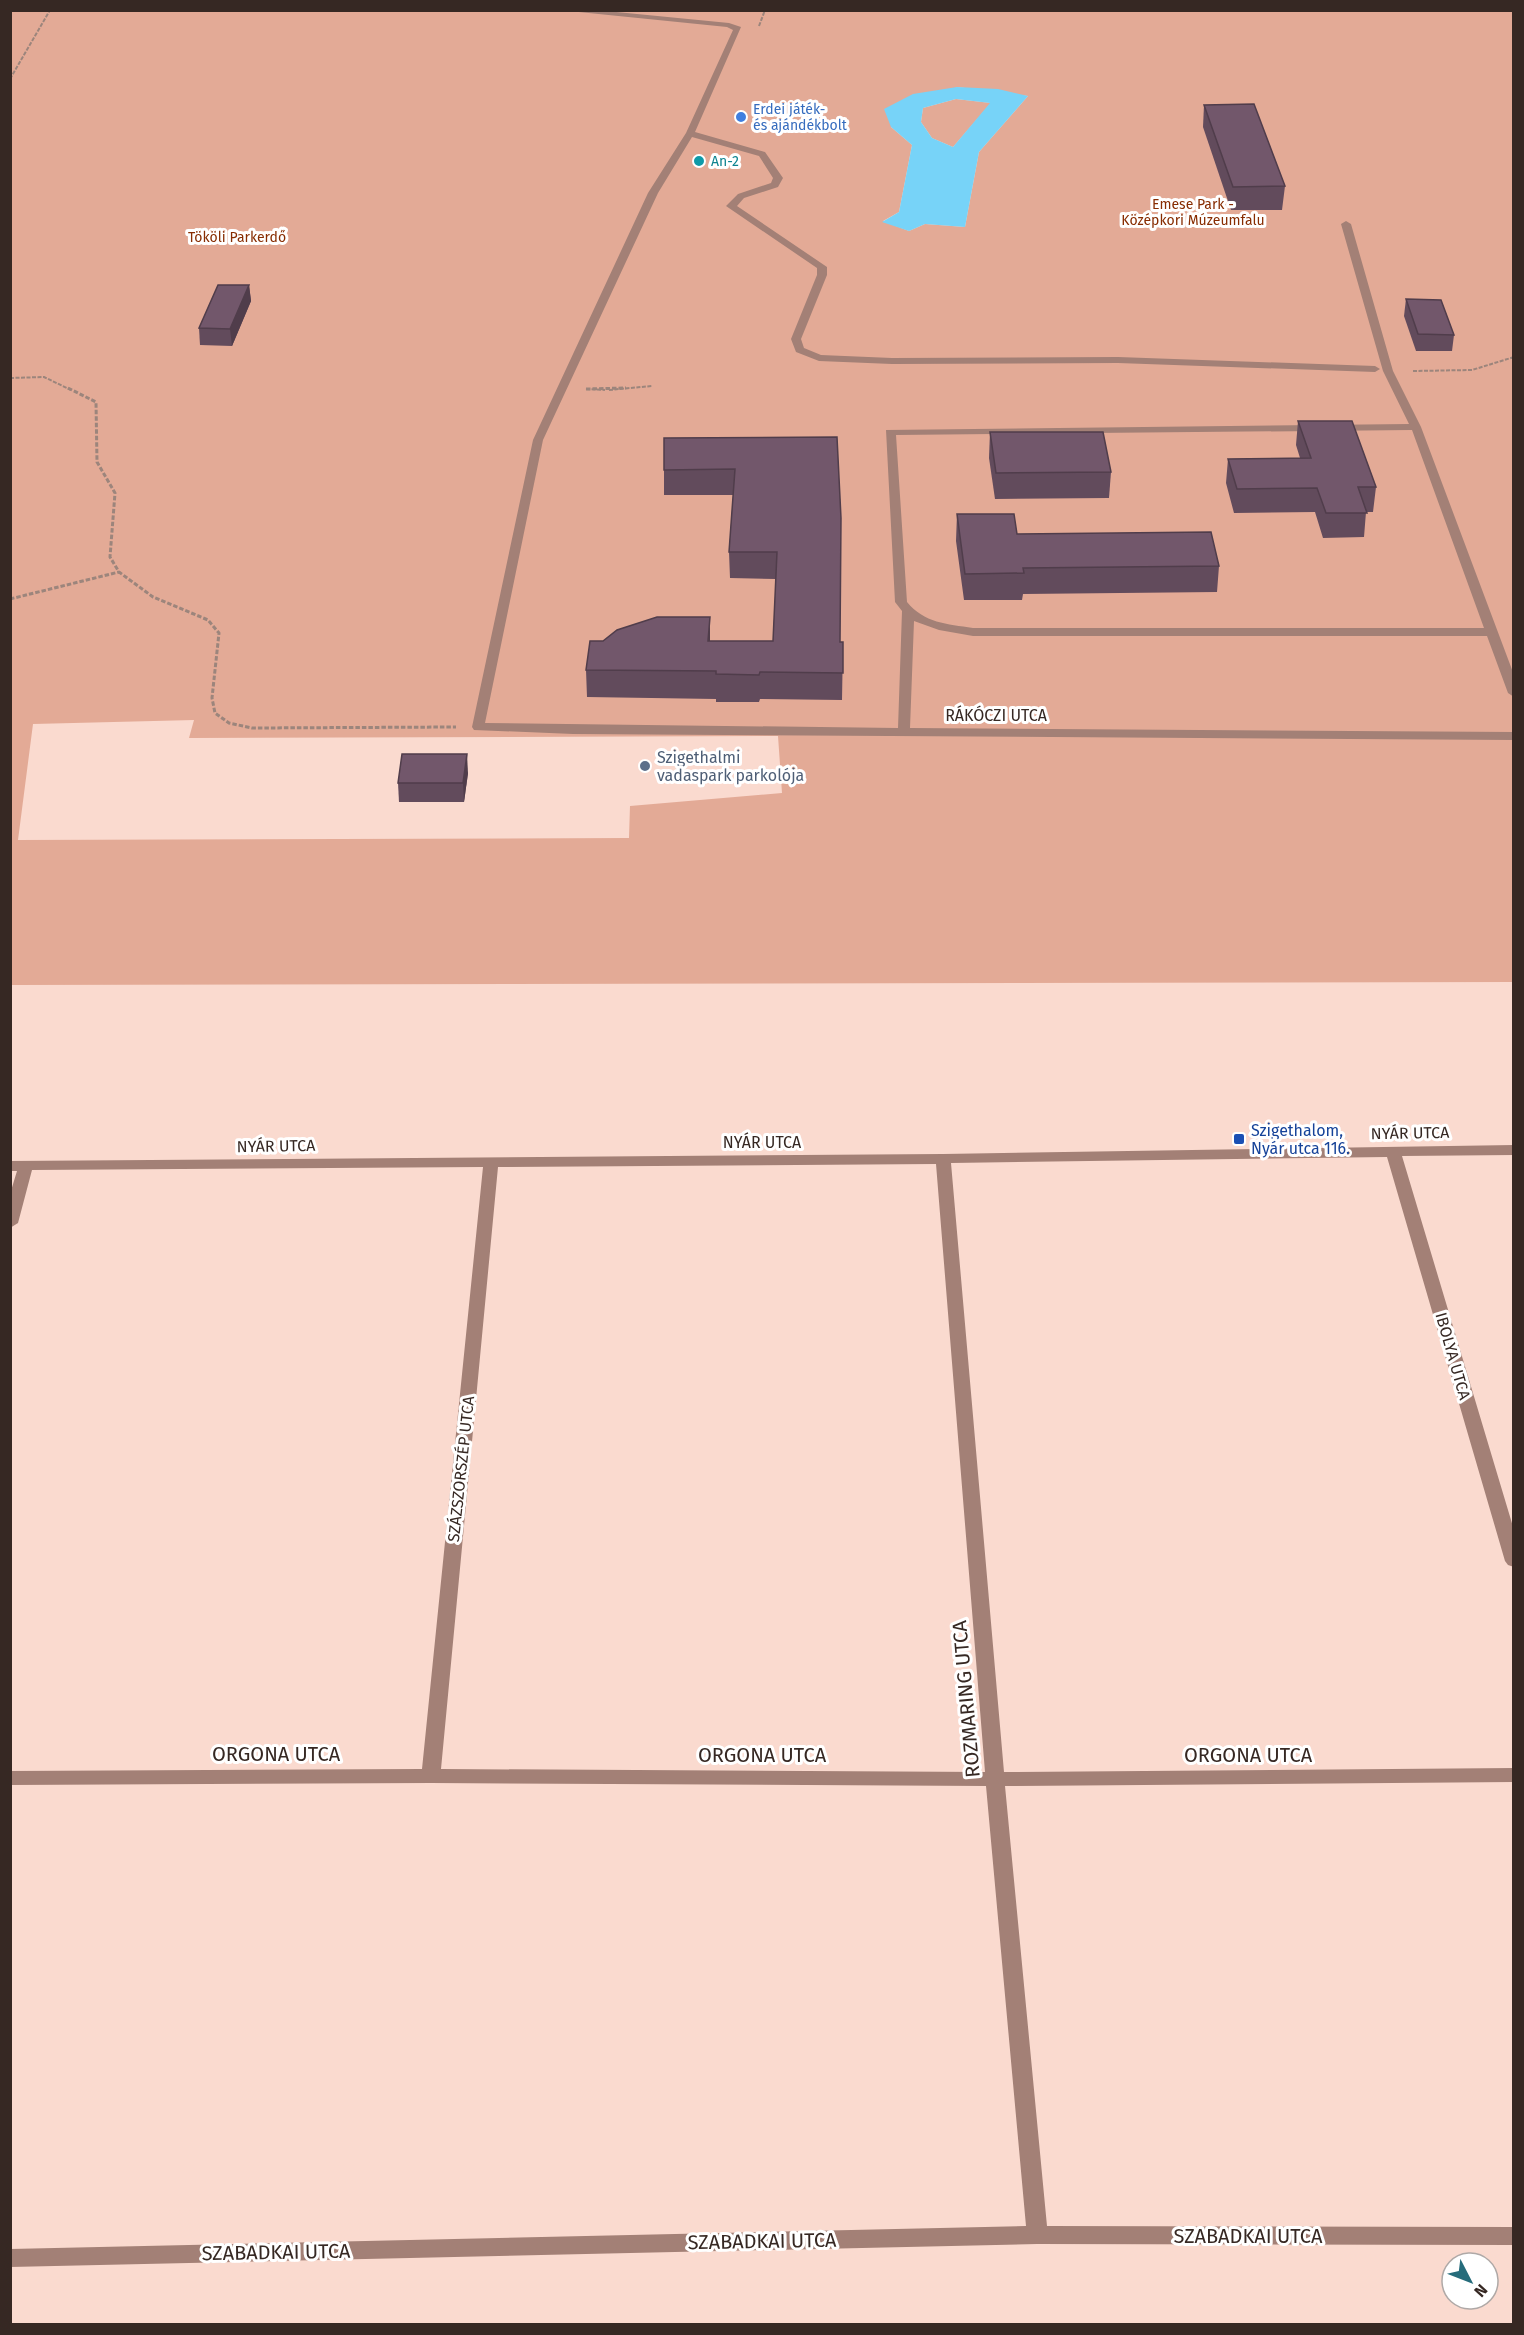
<svg xmlns="http://www.w3.org/2000/svg" width="1524" height="2335" font-family="'Fira Sans',sans-serif">
<style>
.green{fill:#e3aa96;fill-rule:evenodd}
.water{fill:#77d3f8;fill-rule:evenodd}
.lines{fill:none;stroke-linecap:round;stroke-linejoin:round}
.path-far1{stroke:#9c857c;stroke-width:2;stroke-dasharray:4 1.5;stroke-linecap:butt}
.path{stroke:#9c857c;stroke-width:3;stroke-dasharray:4.5 2;stroke-linecap:butt}
.minor{fill:#a38076;fill-rule:evenodd}
.wall{fill:#624b5c}
.shaded-wall{fill:#503d4b}
.building{fill:#72576b;stroke:#503d4b;stroke-width:1.5}
.shop-dot{fill:#3f7fe0;stroke:#fff;stroke-width:2}
.culture-dot{fill:#0f9aa8;stroke:#fff;stroke-width:2}
.service-dot{fill:#5c6f8a;stroke:#fff;stroke-width:2}
.transit-dot{fill:#1a4fb4;stroke:#fff;stroke-width:2}
.labels{text-anchor:middle;dominant-baseline:central;stroke-width:6;stroke-linejoin:round;paint-order:stroke}
.far-shop-label{font-size:14px;fill:#366cbe;stroke:#fff;text-anchor:start}
.far-culture-label{font-size:14px;fill:#0d838f;stroke:#fff;text-anchor:start}
.far-park-label{font-size:14px;fill:#872c01;stroke:#fff}
.street-label{font-size:16px;fill:#362823;stroke:#fff}
.service-label{font-size:16px;fill:#4e5e75;stroke:#fff;text-anchor:start}
.transit-label{font-size:16px;fill:#164399;stroke:#fff;text-anchor:start}
.near-street-label{font-size:20px;fill:#362823;stroke:#fff}
</style>
<rect width="100%" height="100%" fill="#fadacf"/>
<g class="green">
<path d="M10 11H1513V982L11 985ZM957 87 1028 96 979 152 965 227 925 224 909 231 883 221 899 212 912 145 891 127ZM194 720 189 738 778 736 782 793 630 806 629 838 18 840 33 724Z"/>
<polygon points="956,99 991,103 953,147 932,138 921,122 923,108"/>
</g>
<path class="water" d="M957 87 998 89 1028 96 979 152 965 227 925 224 909 231 882 222 899 212 912 145 891 127 884 109 913 94ZM956 99 990 103 953 147 932 138 921 122 923 108Z"/>
<g class="lines">
<g class="path-far1">
<polyline points="759,26 765,10"/>
<polyline points="10,79 50,10"/>
<polyline points="1413,371 1472,370 1514,357"/>
<polyline points="10,378 44,377 71,390"/>
<polyline points="586,389 605,390"/>
<polyline points="609,390 652,386"/>
</g>
<g class="path">
<polyline points="68,388 96,402 97,462 115,493 110,557 119,572 153,597 208,620 219,633 212,698 215,713 229,723 252,728 456,727"/>
<polyline points="586,389 626,388"/>
<polyline points="10,599 119,572"/>
</g>
<g class="minor">
<path d="M559 10H596L729 23 741 27 695 132 765 152 783 178 778 187 744 198 737 206 827 267V275L801 339 804 348 821 355 892 358 1118 357 1375 366 1380 369 1375 372 1118 363 892 364 819 361 796 352 791 339 817 275V268L726 206 738 194 771 183 773 178 759 156 692 137 658 193 543 440 485 723 898 728 902 611 895 602 886 430 1409 424 1383 371 1341 224 1346 221 1351 224 1393 371 1421 427 1514 675V697L1508 693 1487 636H973L939 630 914 621 910 728 1514 732V740L573 734 474 730 472 727 533 440 648 193 686 133 733 30 727 27ZM1412 430 1484 628H973C947 624 924 623 907 602L896 435Z"/>
<path d="M1514 1145V1155L1402 1156 1514 1530V1567L1508 1565 1505 1561 1387 1157 951 1163 1004 1772 1514 1768V1782L1005 1786 1047 2226 1514 2227V2245L1037 2244 10 2267V2249L1026 2226 986 1786 431 1783 10 1785V1771L422 1769 483 1167 32 1170 18 1223 10 1228V1194L17 1171H10V1161L943 1154ZM936 1164 985 1772 441 1769 498 1167Z"/>
</g>
</g>
<g class="wall">
<polygon points="1204,105 1285,186 1282,210 1231,210 1203,127"/>
<polygon points="249,285 251,301 232,346 200,345 199,328"/>
<polygon points="1406,299 1454,335 1452,351 1416,351 1404,316"/>
<polygon points="1298,421 1376,487 1373,512 1366,512 1364,537 1323,538 1315,512 1234,513 1226,483 1228,459 1300,458 1296,445"/>
<polygon points="990,432 1111,472 1109,498 995,499 989,458"/>
<polygon points="837,437 840,642 843,642 842,700 760,699 759,702 716,702 716,699 587,697 586,670 710,641 773,641 776,579 730,578 729,552 733,495 664,495 664,470"/>
<polygon points="957,514 1017,534 1219,566 1217,592 1023,594 1022,600 964,600 956,541"/>
<polygon points="468,773 464,802 399,802 398,783"/>
</g>
<g class="shaded-wall">
<polygon points="249,285 251,301 232,346 230,329"/>
<polygon points="710,617 710,644 708,641"/>
<polygon points="467,754 468,773 464,802 463,783"/>
</g>
<g class="building">
<polygon points="1254,104 1285,186 1233,187 1204,105"/>
<polygon points="218,285 249,285 230,329 199,328"/>
<polygon points="1406,299 1441,300 1454,335 1418,334"/>
<polygon points="1298,421 1352,421 1376,487 1358,487 1367,513 1326,513 1317,488 1237,489 1228,459 1311,458"/>
<polygon points="990,432 1103,432 1111,472 996,473"/>
<polygon points="837,437 841,518 840,642 843,642 843,673 760,672 759,675 716,674 716,671 586,670 590,641 603,641 617,630 657,617 710,617 708,641 773,641 777,552 729,552 735,469 664,470 664,438"/>
<polygon points="957,514 1014,514 1017,534 1211,532 1219,566 1023,568 1024,573 965,574"/>
<polygon points="402,754 467,754 463,783 398,783"/>
</g>
<circle class="shop-dot" cx="741" cy="117" r="6"/>
<circle class="culture-dot" cx="699" cy="161" r="6"/>
<circle class="service-dot" cx="645" cy="766" r="6"/>
<rect class="transit-dot" x="1233" y="1133" width="12" height="12" rx="3"/>
<g class="labels">
<g class="far-shop-label">
<text x="753" y="109">Erdei játék-<tspan x="753" dy="16">és ajándékbolt</tspan></text>
</g>
<g class="far-culture-label">
<text x="711" y="161">An-2</text>
</g>
<g class="far-park-label">
<text x="1193" y="204">Emese Park -<tspan x="1193" dy="16">Középkori Múzeumfalu</tspan></text>
<text x="237" y="237">Tököli Parkerdő</text>
</g>
<g class="street-label">
<text x="996" y="715">RÁKÓCZI UTCA</text>
<text transform="translate(1410 1133) rotate(-1)">NYÁR UTCA</text>
<text x="762" y="1142">NYÁR UTCA</text>
<text transform="translate(276 1146) rotate(-1)">NYÁR UTCA</text>
<text transform="translate(1453 1356) rotate(74)">IBOLYA UTCA</text>
<text transform="translate(461 1469) rotate(-84)">SZÁZSZORSZÉP UTCA</text>
</g>
<g class="service-label">
<text x="657" y="757">Szigethalmi<tspan x="657" dy="18">vadaspark parkolója</tspan></text>
</g>
<g class="transit-label">
<text x="1251" y="1130">Szigethalom,<tspan x="1251" dy="18">Nyár utca 116.</tspan></text>
</g>
<g class="near-street-label">
<text transform="translate(966 1699) rotate(-95)">ROZMARING UTCA</text>
<text x="276" y="1754">ORGONA UTCA</text>
<text x="762" y="1755">ORGONA UTCA</text>
<text x="1248" y="1755">ORGONA UTCA</text>
<text x="1248" y="2236">SZABADKAI UTCA</text>
<text transform="translate(762 2241) rotate(-1)">SZABADKAI UTCA</text>
<text transform="translate(276 2252) rotate(-1)">SZABADKAI UTCA</text>
</g>
</g>
<rect width="1524" height="2335" fill="none" stroke="#362823" stroke-width="24"/>
<g transform="translate(1470 2281) rotate(132)"><circle r="28" fill="#ffffff" stroke="#afa9a7" stroke-width="1.5"/>
<path d="M0-4.5L10 22L0 15L-10 22Z" fill="#266c7b"/>
<text y="-9" font-size="16" font-weight="bold" text-anchor="middle" fill="#362823">N</text>
</g>
</svg>
